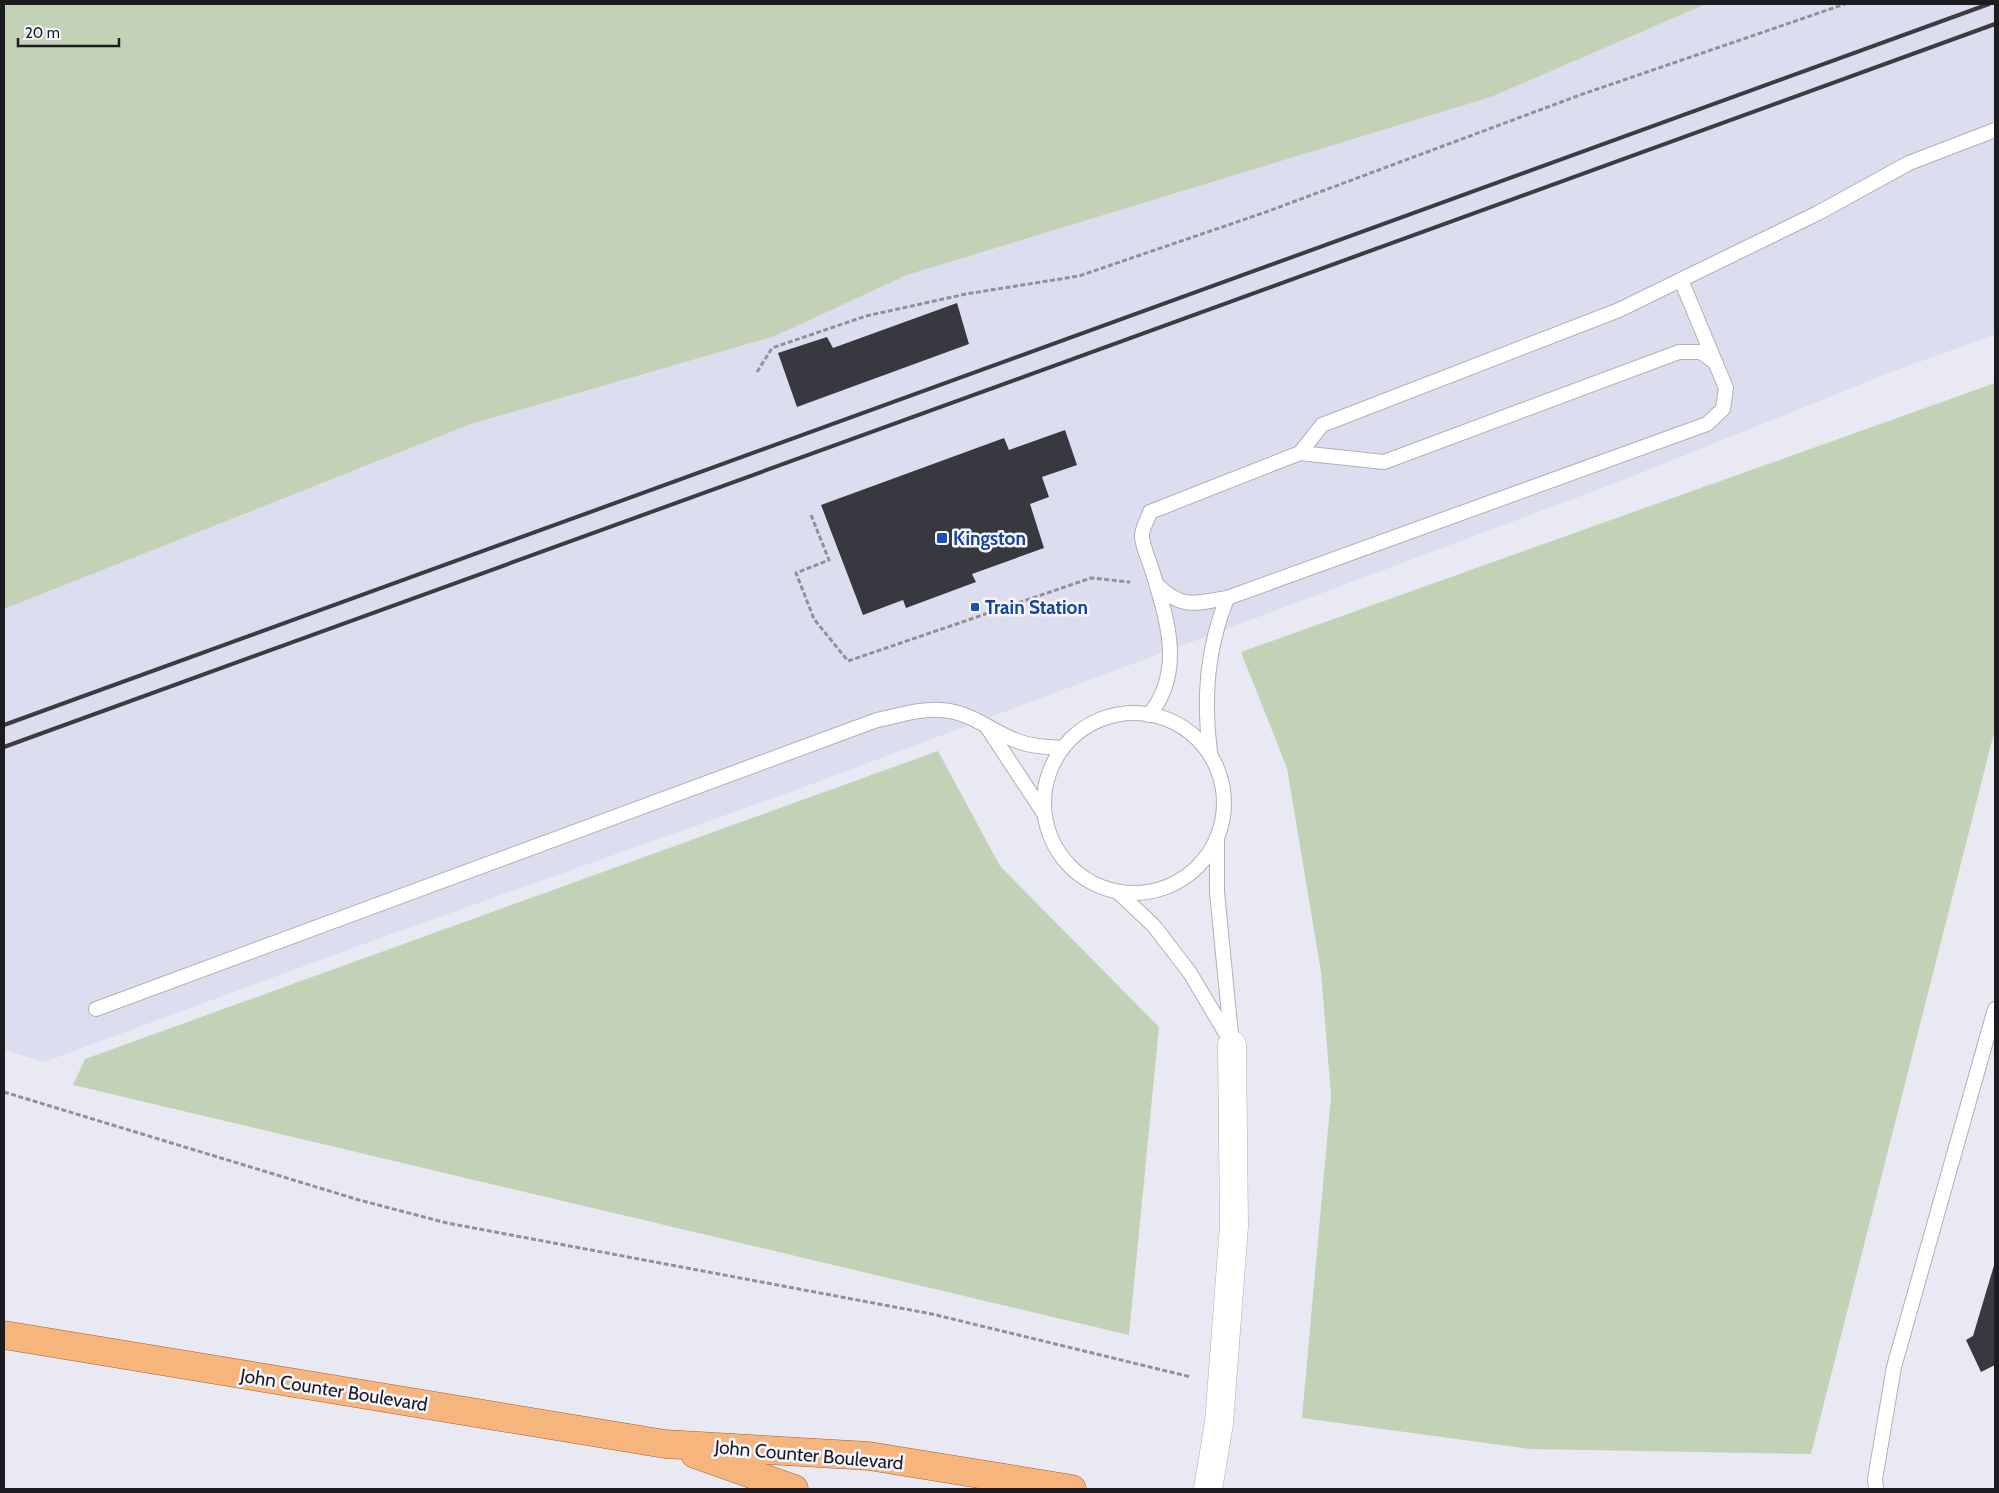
<svg xmlns="http://www.w3.org/2000/svg" width="1999" height="1493" font-family="Cabin,sans-serif">
<style>
.built{fill:#dcdeef}
.green{fill:#c3d1b7}
.building{fill:#383841}
.lines{fill:none;stroke-linecap:round;stroke-linejoin:round}
.service-casing{stroke:#afb0ba;stroke-width:16}
.tertiary-casing{stroke:#afb0ba;stroke-width:29}
.primary-casing{stroke:#a76025;stroke-width:29}
.path{stroke:#909098;stroke-width:3;stroke-dasharray:5 2.5;stroke-linecap:butt}
.service{stroke:#fff;stroke-width:14}
.tertiary{stroke:#fff;stroke-width:28}
.primary{stroke:#f7b57e;stroke-width:28}
.rail{stroke:#3b3c41;stroke-width:4}
.transit-dot{fill:#1a4fb4;stroke:#f5f6ff;stroke-width:2}
.labels{text-anchor:middle;dominant-baseline:central;stroke-width:5;stroke-linejoin:round;paint-order:stroke}
.transit-label{font-size:19px;font-weight:bold;fill:#164399;stroke:#f5f6ff;text-anchor:start}
.street-label{font-size:19px;fill:#1c1c20;stroke:#f5f6ff}
</style>
<rect width="100%" height="100%" fill="#e8e9f3"/>
<polygon class="built" points="1706,4 1995,4 1995,335 1896,370 1621,481 796,790 372,941 44,1062 4,1050 4,609 471,424 775,336 907,275 1491,97"/>
<g class="green">
<polygon points="4,4 1706,4 1491,97 907,275 775,336 471,424 4,609"/>
<polygon points="1995,383 1995,729 1811,1454 1530,1449 1302,1418 1331,1096 1321,972 1287,768 1241,652"/>
<polygon points="938,751 1000,866 1159,1027 1129,1335 73,1085 85,1059"/>
</g>
<g class="building">
<polygon points="957,303 969,344 797,407 778,353 827,337 833,348"/>
<polygon points="1065,430 1077,465 1042,477 1049,497 1030,504 1044,548 972,574 976,582 906,608 903,600 863,615 821,505 1004,438 1009,450"/>
<polygon points="1995,1262 1995,1365 1981,1372 1966,1340 1973,1336"/>
</g>
<g class="lines">
<defs>
<g id="service">
<polyline points="1300,453 1322,425 1619,310 1818,213 1909,163 1995,130"/>
<path d="M1157 585C1183 610 1195 603 1227 598L1707 424 1723 409 1726 388 1681 280"/>
<circle cx="1134" cy="803" r="90"/>
<path d="M1149 715C1185 671 1167 619 1152 570 1149 560 1143 548 1142 537 1141 530 1148 519 1150 512L1300 453 1384 462 1679 352H1701L1716 363"/>
<polyline points="987,727 1043,812"/>
<path d="M1210 752C1203 698 1207 649 1227 598"/>
<polyline points="1217,840 1217,892 1232,1045"/>
<polyline points="1119,893 1154,926 1190,973 1231,1042"/>
<path d="M96 1009 877 720C898 716 920 708 942 710 972 712 993 733 1020 742 1034 747 1048 747 1062 748"/>
<polyline points="1876,1489 1875,1479 1894,1367 1995,1009"/>
</g>
<polyline id="tertiary" points="1208,1489 1219,1423 1234,1226 1232,1045"/>
<g id="primary">
<polyline points="4,1335 665,1444 869,1456 1072,1489"/>
<polyline points="695,1454 794,1489"/>
</g>
</defs>
<use href="#service" class="service-casing"/>
<use href="#tertiary" class="tertiary-casing"/>
<use href="#primary" class="primary-casing"/>
<g class="path">
<polyline points="757,372 772,348 866,316 966,294 1079,276 1266,212 1580,95 1845,4"/>
<polyline points="811,515 829,560 796,573 814,619 848,661 1091,578 1130,582"/>
<polyline points="4,1092 359,1200 447,1223 932,1314 1191,1377"/>
</g>
<use href="#service" class="service"/>
<use href="#tertiary" class="tertiary"/>
<use href="#primary" class="primary"/>
<g class="rail">
<polyline points="4,725 1989,4"/>
<polyline points="4,747 1995,24"/>
</g>
</g>
<g class="transit-dot">
<rect x="936" y="532" width="12" height="12" rx="2.5"/>
<rect x="970" y="602" width="10" height="10" rx="2.5"/>
</g>
<g class="labels">
<g class="transit-label">
<text x="953" y="538">Kingston</text>
<text x="985" y="607">Train Station</text>
</g>
<g class="street-label">
<text transform="translate(334 1390) rotate(9)">John Counter Boulevard</text>
<text transform="translate(809 1455) rotate(5)">John Counter Boulevard</text>
</g>
</g>
<rect width="1999" height="1493" fill="none" stroke="#1c1c20" stroke-width="10"/>
<path d="M18 38v8h101v-8" fill="none" stroke="#1c1c20" stroke-width="2.5"/>
<text x="25" y="38" font-size="15" fill="#1c1c20" stroke="#f5f6ff" stroke-width="4" paint-order="stroke">20 m</text>
</svg>
